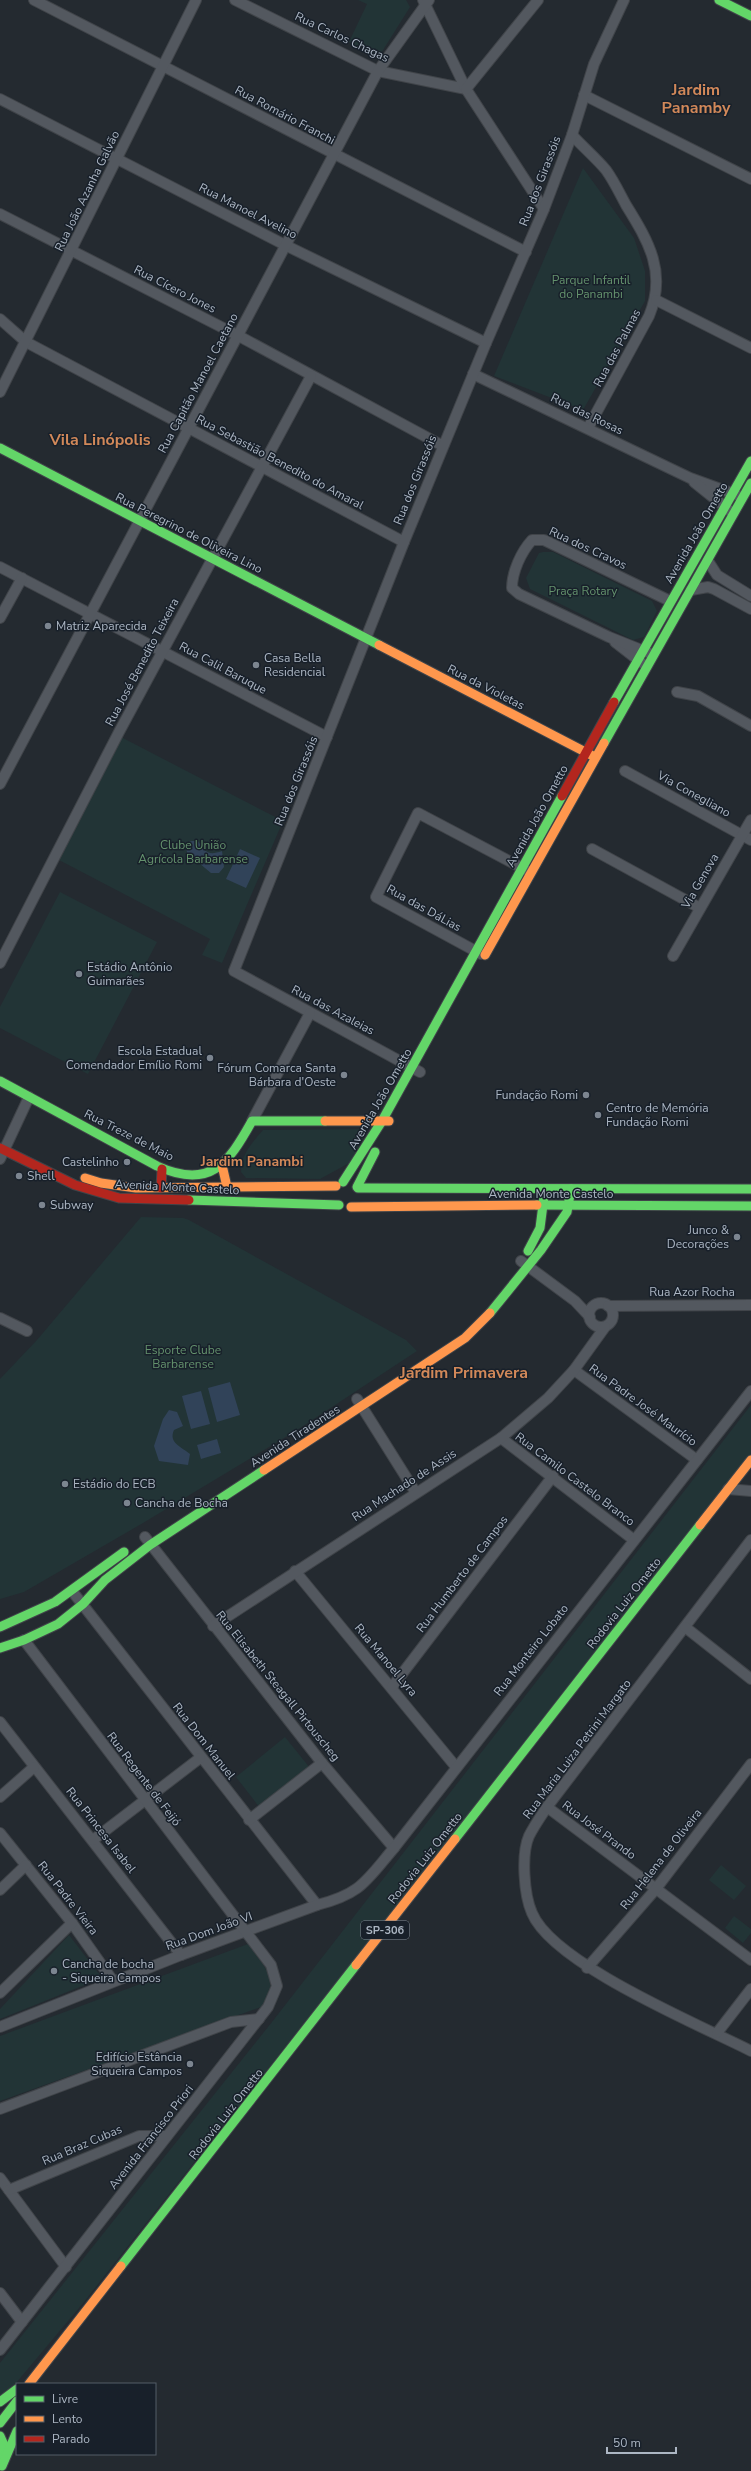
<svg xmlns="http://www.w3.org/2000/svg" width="751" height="2471" font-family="'Nunito Sans',sans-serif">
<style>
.green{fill:#223436}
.water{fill:#314359}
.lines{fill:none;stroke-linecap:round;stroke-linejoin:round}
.street-casing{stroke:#404449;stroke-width:12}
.fast-casing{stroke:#404449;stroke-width:11}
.slow-casing{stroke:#404449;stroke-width:11}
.jam-casing{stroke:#404449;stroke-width:11}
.street{stroke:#53585f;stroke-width:10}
.fast{stroke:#63d668;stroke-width:9}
.slow{stroke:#ff974d;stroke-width:9}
.jam{stroke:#b3261e;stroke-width:9}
.poi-dot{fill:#7c8590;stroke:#18202a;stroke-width:1.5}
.labels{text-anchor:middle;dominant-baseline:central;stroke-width:3;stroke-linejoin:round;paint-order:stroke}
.shield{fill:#18202a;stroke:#808995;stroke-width:1}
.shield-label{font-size:11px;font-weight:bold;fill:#acb6c3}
.street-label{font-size:12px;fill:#acb6c3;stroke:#18202a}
.park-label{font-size:12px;fill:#64926d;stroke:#18202a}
.poi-label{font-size:12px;fill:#acb6c3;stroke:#18202a;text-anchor:start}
.quarter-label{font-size:14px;font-weight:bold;fill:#d18859;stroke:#18202a}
.district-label{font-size:16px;font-weight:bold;fill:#d18859;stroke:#18202a}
</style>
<rect width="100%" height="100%" fill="#242a30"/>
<g class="green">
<polygon points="358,0 406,0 410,7 378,58 349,42 367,4"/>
<polygon points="583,168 634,238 645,271 645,301 583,410 494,376"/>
<polygon points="543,552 553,552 652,601 657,611 644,637 633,640 530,589 526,578 539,553"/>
<polygon points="121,737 283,821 222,963 202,955 210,939 59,860"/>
<polygon points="60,892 157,942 88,1074 0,1028 0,1007"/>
<path d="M367 1129 351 1162 320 1179 246 1178 241 1172C241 1154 252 1143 263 1130Z"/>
<polygon points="141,1217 183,1218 189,1220 406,1340 417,1351 294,1432 143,1523 24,1592 0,1599 0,1379 37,1340"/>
<polygon points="751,1405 751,1456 84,2302 16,2383 0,2397 0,2363 272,2022"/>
<polygon points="285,1737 310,1768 260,1808 236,1777"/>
<polygon points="721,1865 746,1886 734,1900 709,1880"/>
<polygon points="734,1916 751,1929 751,1933 743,1943 725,1928"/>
<polygon points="69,1935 102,1978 0,2019 0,2009"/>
<path d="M248 1944C264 1966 282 1981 261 2007L0 2101V2036Z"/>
</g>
<g class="water">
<path d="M192 841H198C205 852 208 856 222 851L224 867 219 873H211L187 853 186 843Z"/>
<polygon points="240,849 260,858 246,888 226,879"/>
<polygon points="230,1382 240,1415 217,1422 208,1388"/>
<polygon points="201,1391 210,1424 191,1429 182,1396"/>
<path d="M169 1410 177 1412 183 1426 174 1430C168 1443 182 1447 190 1454L188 1465 159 1461 154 1446 163 1419Z"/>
<polygon points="217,1439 221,1453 201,1459 197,1445"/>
</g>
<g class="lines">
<defs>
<g id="street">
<polyline points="34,0 526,252"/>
<polyline points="235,0 378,71 466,89"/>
<polyline points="423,0 466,89 544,209"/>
<polyline points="466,89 538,0"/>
<polyline points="584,95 751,179"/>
<polyline points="0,99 287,246 486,343"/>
<path d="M572 135C583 147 596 158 606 170 614 181 620 194 626 205 649 242 667 273 649 316L588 428"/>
<polyline points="0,214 237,335 443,446"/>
<polyline points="656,300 751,348"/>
<polyline points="0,319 26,342 404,542"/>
<polyline points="473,374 690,478 737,495"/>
<polyline points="0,392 196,0"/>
<polyline points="694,482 730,511"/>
<polyline points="708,561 717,575 751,596"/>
<polyline points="0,567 327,737"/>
<polyline points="691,590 708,587 714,589 751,609"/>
<polyline points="0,618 22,578"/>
<polyline points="615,642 642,663"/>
<path d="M649 653 609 637 519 594 512 588C512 572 521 552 532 540H544L670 601"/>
<polyline points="677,692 698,696 751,726"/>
<polyline points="625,771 751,840"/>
<polyline points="0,784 378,71 429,0"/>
<polyline points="592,849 700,908"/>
<polyline points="481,954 376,897 418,813 528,871"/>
<polyline points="673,956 751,820"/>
<polyline points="0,963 119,732 311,376"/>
<polyline points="420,1072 234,971 404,542 486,343 544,209 572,135 594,64 624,0"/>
<polyline points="252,1121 310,1013"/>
<polyline points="0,1159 29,1097"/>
<polyline points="521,1261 575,1301 590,1317"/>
<circle cx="601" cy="1315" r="12"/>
<polyline points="608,1306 751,1305"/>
<polyline points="0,1318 27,1331"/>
<polyline points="574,1370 697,1460"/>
<polyline points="357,1399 416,1493"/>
<polyline points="501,1438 634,1540"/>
<polyline points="728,1489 751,1491"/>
<polyline points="145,1537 322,1763 394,1848"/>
<path d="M751 1540 547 1807C541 1816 534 1826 529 1836 521 1854 524 1895 532 1913 553 1964 700 2025 751 2051"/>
<polyline points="295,1571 456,1767"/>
<polyline points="72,1591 317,1905"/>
<polyline points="213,1626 501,1438 548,1398 574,1370 605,1327"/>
<polyline points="685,1627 751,1679"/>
<polyline points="392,1687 553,1476"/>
<polyline points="0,1722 181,1955"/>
<polyline points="0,1797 34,1767"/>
<polyline points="547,1807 751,1960"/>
<polyline points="249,1820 322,1763"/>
<polyline points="0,1833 72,1923 113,1981"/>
<polyline points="93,1840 200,1758"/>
<polyline points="0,1890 26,1865"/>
<polyline points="587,1968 655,1890 751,1764"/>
<polyline points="0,1993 72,1923"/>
<path d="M0 2027 181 1955 317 1905C361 1894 366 1881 394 1848L751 1391"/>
<polyline points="717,2033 751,1989"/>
<polyline points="0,2109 231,2022 259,2019"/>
<polyline points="0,2178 66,2267"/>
<polyline points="9,2190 139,2136 167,2136"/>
<polyline points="0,2293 22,2322"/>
<polyline points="0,2350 268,2007 277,1986 271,1965 24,1640"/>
</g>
<g id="fast">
<polyline points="719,0 751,16"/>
<polyline points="0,448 379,645"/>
<polyline points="614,702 751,461"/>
<polyline points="604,743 751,483"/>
<path d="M0 1081 157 1166C210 1190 228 1164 252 1121H325"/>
<polyline points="343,1182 382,1121 562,796"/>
<polyline points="357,1187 375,1152"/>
<polyline points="358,1188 751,1189"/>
<polyline points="189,1200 339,1205"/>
<polyline points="537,1205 751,1206"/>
<polyline points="528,1251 540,1228 545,1189"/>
<polyline points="490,1313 541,1250 567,1212 571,1189"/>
<polyline points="0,1627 55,1602 124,1552"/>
<polyline points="0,1648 24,1640 58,1624 83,1604 105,1580 150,1545 264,1470"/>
<polyline points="455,1839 700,1525"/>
<polyline points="121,2266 356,1965"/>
<polyline points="0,2402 17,2389"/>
<polyline points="0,2423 17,2401"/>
<polyline points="0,2436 4,2445 3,2461"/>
<polyline points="2,2466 17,2431"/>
</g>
<g id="slow">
<polyline points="379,645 593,756"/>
<polyline points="485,955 604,743"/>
<polyline points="325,1121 389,1121"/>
<polyline points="222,1165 227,1187"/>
<polyline points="85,1178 101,1183 136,1188 336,1186"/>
<polyline points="351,1207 537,1205"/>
<polyline points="264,1470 465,1338 490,1313"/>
<polyline points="700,1525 751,1460"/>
<polyline points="356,1965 455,1839"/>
<polyline points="29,2384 121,2266"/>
</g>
<g id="jam">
<polyline points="562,796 614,702"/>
<polyline points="0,1148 75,1185 119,1198 189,1200"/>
<polyline points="161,1188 162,1169"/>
</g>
</defs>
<use href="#street" class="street-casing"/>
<use href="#fast" class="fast-casing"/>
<use href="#slow" class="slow-casing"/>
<use href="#jam" class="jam-casing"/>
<use href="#street" class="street"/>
<use href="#fast" class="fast"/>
<use href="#slow" class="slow"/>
<use href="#jam" class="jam"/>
</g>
<g class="poi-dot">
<circle cx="48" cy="626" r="4"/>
<circle cx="256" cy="665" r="4"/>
<circle cx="79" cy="974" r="4"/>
<circle cx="210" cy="1058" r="4"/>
<circle cx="344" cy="1075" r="4"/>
<circle cx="586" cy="1095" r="4"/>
<circle cx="598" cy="1115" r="4"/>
<circle cx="127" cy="1162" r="4"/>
<circle cx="19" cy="1176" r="4"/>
<circle cx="42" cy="1205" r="4"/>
<circle cx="737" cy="1237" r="4"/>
<circle cx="65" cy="1484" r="4"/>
<circle cx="127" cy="1503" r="4"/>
<circle cx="54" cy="1971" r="4"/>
<circle cx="190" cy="2064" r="4"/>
</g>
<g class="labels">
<rect class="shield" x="361" y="1921" width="48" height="18" rx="3"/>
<g class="shield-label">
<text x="385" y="1930">SP-306</text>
</g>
<g class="street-label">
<text transform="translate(342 37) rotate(25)">Rua Carlos Chagas</text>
<text transform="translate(285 115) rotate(28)">Rua Romário Franchi</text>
<text transform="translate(540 181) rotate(-69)">Rua dos Girassóis</text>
<text transform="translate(87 191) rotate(-64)">Rua João Azanha Galvão</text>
<text transform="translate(248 211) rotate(27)">Rua Manoel Avelino</text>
<text transform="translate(175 289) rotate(27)">Rua Cícero Jones</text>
<text transform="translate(617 348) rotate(-62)">Rua das Palmas</text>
<text transform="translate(198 383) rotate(-62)">Rua Capitão Manoel Caetano</text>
<text transform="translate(587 414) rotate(26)">Rua das Rosas</text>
<text transform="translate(280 462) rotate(28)">Rua Sebastião Benedito do Amaral</text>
<text transform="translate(415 480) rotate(-68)">Rua dos Girassóis</text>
<text transform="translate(189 533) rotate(27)">Rua Peregrino de Oliveira Lino</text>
<text transform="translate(696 533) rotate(-60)">Avenida João Ometto</text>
<text transform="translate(588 548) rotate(25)">Rua dos Cravos</text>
<text transform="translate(142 662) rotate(-62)">Rua José Benedito Teixeira</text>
<text transform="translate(223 668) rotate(28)">Rua Calil Baruque</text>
<text transform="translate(486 687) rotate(27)">Rua da Violetas</text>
<text transform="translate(296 781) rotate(-68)">Rua dos Girassóis</text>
<text transform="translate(694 794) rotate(29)">Via Conegliano</text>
<text transform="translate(537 816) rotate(-61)">Avenida João Ometto</text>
<text transform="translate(700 881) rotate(-60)">Via Genova</text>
<text transform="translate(424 908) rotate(29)">Rua das DáLias</text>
<text transform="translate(333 1010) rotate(28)">Rua das Azaleias</text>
<text transform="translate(380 1099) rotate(-60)">Avenida João Ometto</text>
<text transform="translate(129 1135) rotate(27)">Rua Treze de Maio</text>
<text transform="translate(177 1187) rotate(3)">Avenida Monte Castelo</text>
<text x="551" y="1194">Avenida Monte Castelo</text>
<text x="692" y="1292">Rua Azor Rocha</text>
<text transform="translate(643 1405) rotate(36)">Rua Padre José Maurício</text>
<text transform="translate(295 1436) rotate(-33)">Avenida Tiradentes</text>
<text transform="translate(575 1479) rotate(37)">Rua Camilo Castelo Branco</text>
<text transform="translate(404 1485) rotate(-33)">Rua Machado de Assis</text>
<text transform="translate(462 1574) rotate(-53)">Rua Humberto de Campos</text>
<text transform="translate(624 1603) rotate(-52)">Rodovia Luiz Ometto</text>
<text transform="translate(531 1650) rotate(-52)">Rua Monteiro Lobato</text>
<text transform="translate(386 1660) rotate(50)">Rua Manoel Lyra</text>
<text transform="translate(278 1686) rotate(51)">Rua Elisabeth Steagall Pirtouscheg</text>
<text transform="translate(204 1741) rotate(52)">Rua Dom Manuel</text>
<text transform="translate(577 1749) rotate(-53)">Rua Maria Luiza Petrini Margato</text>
<text transform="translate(144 1779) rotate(53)">Rua Regente de Feijó</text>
<text transform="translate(101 1830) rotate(52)">Rua Princesa Isabel</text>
<text transform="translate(599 1830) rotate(37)">Rua José Prando</text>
<text transform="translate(425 1858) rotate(-52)">Rodovia Luiz Ometto</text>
<text transform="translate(661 1859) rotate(-52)">Rua Helena de Oliveira</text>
<text transform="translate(68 1898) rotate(52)">Rua Padre Vieira</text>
<text transform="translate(209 1931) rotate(-20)">Rua Dom João VI</text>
<text transform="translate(226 2114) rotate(-52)">Rodovia Luiz Ometto</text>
<text transform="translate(151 2137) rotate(-52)">Avenida Francisco Priori</text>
<text transform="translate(82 2145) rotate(-23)">Rua Braz Cubas</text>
</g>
<g class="park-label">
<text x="591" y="280">Parque Infantil<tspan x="591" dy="14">do Panambi</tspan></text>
<text x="583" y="591">Praça Rotary</text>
<text x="193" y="845">Clube União<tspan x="193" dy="14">Agrícola Barbarense</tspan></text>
<text x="183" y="1350">Esporte Clube<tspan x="183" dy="14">Barbarense</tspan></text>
</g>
<g class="poi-label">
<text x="56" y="626">Matriz Aparecida</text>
<text x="264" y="658">Casa Bella<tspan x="264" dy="14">Residencial</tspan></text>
<text x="87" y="967">Estádio Antônio<tspan x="87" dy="14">Guimarães</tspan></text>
<text x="202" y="1051" text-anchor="end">Escola Estadual<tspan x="202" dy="14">Comendador Emílio Romi</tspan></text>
<text x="336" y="1068" text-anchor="end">Fórum Comarca Santa<tspan x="336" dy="14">Bárbara d'Oeste</tspan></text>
<text x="578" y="1095" text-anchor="end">Fundação Romi</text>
<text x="606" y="1108">Centro de Memória<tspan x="606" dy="14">Fundação Romi</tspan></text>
<text x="119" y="1162" text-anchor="end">Castelinho</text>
<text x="27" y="1176">Shell</text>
<text x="50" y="1205">Subway</text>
<text x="729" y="1230" text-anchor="end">Junco &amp;<tspan x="729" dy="14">Decorações</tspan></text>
<text x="73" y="1484">Estádio do ECB</text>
<text x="135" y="1503">Cancha de Bocha</text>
<text x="62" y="1964">Cancha de bocha<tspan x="62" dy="14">- Siqueira Campos</tspan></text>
<text x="182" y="2057" text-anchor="end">Edifício Estância<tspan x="182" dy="14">Siqueira Campos</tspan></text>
</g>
<g class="quarter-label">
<text x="252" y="1161">Jardim Panambi</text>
</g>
<g class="district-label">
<text x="696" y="90">Jardim<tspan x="696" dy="18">Panamby</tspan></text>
<text x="100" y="440">Vila Linópolis</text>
<text x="464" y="1373">Jardim Primavera</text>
</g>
</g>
<rect x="16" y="2383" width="140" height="72" fill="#18202a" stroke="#535c67"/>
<rect x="24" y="2396" width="20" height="6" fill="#63d668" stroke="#535c67"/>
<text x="52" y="2403" font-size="12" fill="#acb6c3">Livre</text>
<rect x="24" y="2416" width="20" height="6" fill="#ff974d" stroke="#535c67"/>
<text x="52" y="2423" font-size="12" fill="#acb6c3">Lento</text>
<rect x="24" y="2436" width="20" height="6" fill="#b3261e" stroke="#535c67"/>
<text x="52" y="2443" font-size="12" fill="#acb6c3">Parado</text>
<path d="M607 2447v6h69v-6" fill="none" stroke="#acb6c3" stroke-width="2"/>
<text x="613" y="2447" font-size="12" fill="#acb6c3" stroke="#18202a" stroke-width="3" paint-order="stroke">50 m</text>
</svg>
